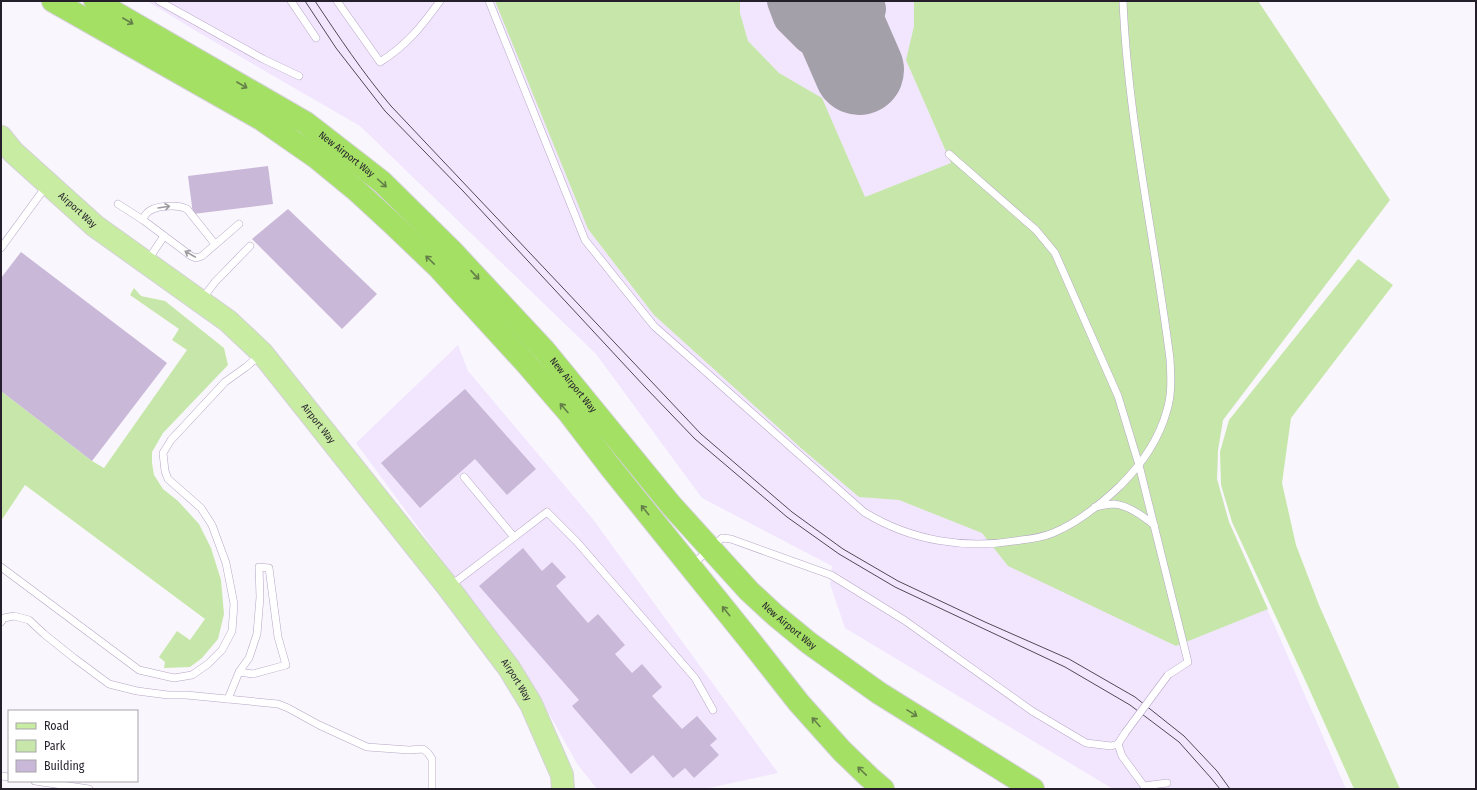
<svg xmlns="http://www.w3.org/2000/svg" width="1477" height="790" font-family="'Fira Sans Condensed',sans-serif">
<style>
.built{fill:#f2e6fe}
.green{fill:#c7e7aa}
.lines{fill:none;stroke-linecap:round;stroke-linejoin:round}
.taxiway{stroke:#a4a0a9;stroke-width:36}
.runway{stroke:#a4a0a9;stroke-width:90}
.building{fill:#c9b8d8}
.lane-casing{stroke:#b6a6c6;stroke-width:8}
.primary-casing{stroke:#d3d2d5;stroke-width:24}
.highway-casing{stroke:#d3d2d5;stroke-width:24}
.lane{stroke:#fff;stroke-width:7}
.primary{stroke:#c8eca2;stroke-width:22}
.highway{stroke:#a4e064;stroke-width:22}
.tram{stroke:#4f4a55;stroke-width:1}
.lane-bridge-casing{stroke:#b6a6c6;stroke-width:8;stroke-linecap:butt}
.lane-bridge{stroke:#fff;stroke-width:7}
.oneway{stroke:#648048}
.oneway2{stroke:#9d9aa0}
.labels{text-anchor:middle;dominant-baseline:central;stroke-width:3.5;stroke-linejoin:round;paint-order:stroke}
.street-label{font-size:10px;fill:#251f2b;stroke:#fff}
</style>
<rect width="100%" height="100%" fill="#f9f6fd"/>
<g class="built">
<polygon points="147,1 1258,1 1390,200 1223,420 1218,450 1217,479 1229,522 1346,789 1113,789 845,628 830,584 832,566 702,498 596,354 360,126 201,34"/>
<polygon points="458,345 468,371 592,518 778,773 704,789 597,789 578,765 539,696 474,603 356,443"/>
</g>
<g class="green">
<polygon points="495,1 740,1 740,13 748,41 779,73 822,98 865,197 951,163 906,60 914,26 914,1 1258,1 1390,200 1223,420 1218,450 1217,479 1229,522 1268,609 1176,646 1008,566 982,533 899,500 859,497 802,449 654,315 588,229"/>
<polygon points="1358,259 1393,285 1291,418 1282,483 1296,545 1319,605 1400,789 1354,789 1306,682 1232,522 1221,485 1220,452 1229,420"/>
<polygon points="134,288 141,296 165,301 224,348 228,365 163,433 152,452 152,463 154,475 163,489 178,501 199,524 211,548 221,580 224,614 218,639 202,658 190,667 164,668 165,662 159,657 177,631 190,640 205,619 25,485 1,521 1,391 92,461 104,468 187,350 172,340 179,329 130,295"/>
</g>
<g class="lines">
<polyline class="taxiway" points="785,1 791,17 810,36 828,44 849,46 860,35 868,9 866,1"/>
<polyline class="runway" points="829,1 859,70"/>
</g>
<g class="building">
<polygon points="268,166 273,204 193,214 188,176"/>
<polygon points="288,209 377,294 342,329 252,239"/>
<polygon points="21,252 167,363 92,461 1,391 1,278"/>
<polygon points="465,389 536,469 507,495 475,459 420,508 381,463"/>
<polygon points="523,548 542,571 552,562 566,577 556,586 588,623 598,614 625,645 615,654 632,673 642,664 662,687 652,696 682,729 697,716 717,739 710,745 719,755 694,778 685,768 673,778 653,755 631,774 572,706 579,700 479,586"/>
</g>
<g class="lines">
<defs>
<g id="lane">
<polyline points="159,1 263,59 299,76"/>
<polyline points="291,1 316,38"/>
<path d="M337 1 380 62C407 45 422 26 440 1"/>
<path d="M489 1 585 240 654 326 864 512C911 541 966 550 1021 540 1031 539 1043 537 1053 533 1077 523 1101 504 1120 486 1142 464 1159 440 1167 410 1172 394 1171 376 1170 359 1155 240 1128 121 1123 1"/>
<polyline points="949,154 1036,230 1055,253 1118,396 1139,465 1188,662 1168,675"/>
<polyline points="118,204 143,220"/>
<path d="M215 244 187 209C177 204 153 205 146 214 144 216 144 218 143 220L191 256 196 258 202 256 239 224"/>
<polyline points="1,248 47,185"/>
<polyline points="148,260 164,236"/>
<polyline points="202,299 215,282 250,246"/>
<polyline points="464,477 514,537"/>
<path d="M1095 507C1101 506 1108 504 1114 504 1128 505 1143 516 1154 525"/>
<polyline points="692,565 722,538 731,539 831,575 904,620 1032,711 1086,743 1111,746 1118,744 1125,733"/>
<polyline points="1,567 139,670 174,678 192,675 208,664 222,650 232,631 234,604 226,563 212,525 201,508 168,479 165,471 163,453 171,440 225,382 246,367 260,355"/>
<polyline points="450,586 547,512 577,542 695,678 713,710"/>
<polyline points="1,622 4,618 14,616 29,620 44,634 74,658 109,684 137,691 168,695 186,695 278,704 288,708 319,725 367,747 409,750 423,749 428,753 432,759 432,789"/>
<polyline points="228,699 239,672 249,658 257,634 260,597 259,567 269,568 278,637 286,665 253,674 239,672"/>
<polyline points="1118,744 1122,756 1144,786 1167,783"/>
<polyline points="1,776 9,777"/>
<polyline points="35,781 89,789"/>
</g>
<g id="primary">
<path id="s1" d="M1 137 13 152 95 226 228 321 262 353 448 587 509 668 531 704 562 775 563 789"/>
</g>
<g id="highway">
<polyline points="53,1 261,119 317,158 356,190 394,225 438,267 525,362 569,413 611,468 751,642 799,703 842,751 869,777 883,789"/>
<path id="s2" d="M95 1 306 123 382 182 451 250 545 351 671 505 749 591 775 615 809 643 879 693 1033 789"/>
</g>
</defs>
<use href="#lane" class="lane-casing"/>
<use href="#primary" class="primary-casing"/>
<use href="#highway" class="highway-casing"/>
<use href="#lane" class="lane"/>
<use href="#primary" class="primary"/>
<use href="#highway" class="highway"/>
<g class="tram">
<polyline points="305,1 336,48 385,111 463,191 645,387 695,439 787,517 839,554 895,587 1065,667 1130,705 1179,742 1211,778 1220,789"/>
<path d="M315 1C339 37 363 73 391 106L701 434 792 512 843 549 898 581 985 622 1069 659 1135 697 1184 736 1217 771 1230 789"/>
</g>
<defs>
<polyline id="lane-bridge" points="1125,733 1168,675"/>
</defs>
<use href="#lane-bridge" class="lane-bridge-casing"/>
<use href="#lane-bridge" class="lane-bridge"/>
</g>
<defs><path id="oneway-shaft" d="M-6 0H5M1.5-3L5.5 0L1.5 3" fill="none" stroke-width="1.6" stroke-linecap="round" stroke-linejoin="round"/></defs>
<g class="oneway">
<use href="#oneway-shaft" transform="translate(128 21) rotate(30)"/>
<use href="#oneway-shaft" transform="translate(242 85) rotate(30)"/>
<use href="#oneway-shaft" transform="translate(382 183) rotate(42)"/>
<use href="#oneway-shaft" transform="translate(430 260) rotate(-136)"/>
<use href="#oneway-shaft" transform="translate(475 275) rotate(47)"/>
<use href="#oneway-shaft" transform="translate(564 408) rotate(-131)"/>
<use href="#oneway-shaft" transform="translate(645 510) rotate(-129)"/>
<use href="#oneway-shaft" transform="translate(726 611) rotate(-129)"/>
<use href="#oneway-shaft" transform="translate(912 713) rotate(32)"/>
<use href="#oneway-shaft" transform="translate(816 722) rotate(-132)"/>
<use href="#oneway-shaft" transform="translate(862 771) rotate(-136)"/>
</g>
<g class="oneway2">
<use href="#oneway-shaft" transform="translate(164 207) rotate(-9)"/>
<use href="#oneway-shaft" transform="translate(190 254) rotate(-150)"/>
</g>
<g class="labels">
<g class="street-label">
<text stroke="none"><textPath href="#s2" startOffset="295">New Airport Way</textPath></text>
<text stroke="none"><textPath href="#s1" startOffset="106">Airport Way</textPath></text>
<text stroke="none"><textPath href="#s2" startOffset="619">New Airport Way</textPath></text>
<text stroke="none"><textPath href="#s1" startOffset="430">Airport Way</textPath></text>
<text stroke="none"><textPath href="#s2" startOffset="943">New Airport Way</textPath></text>
<text stroke="none"><textPath href="#s1" startOffset="754">Airport Way</textPath></text>
</g>
</g>
<rect width="1477" height="790" fill="none" stroke="#251f2b" stroke-width="4"/>
<rect x="8" y="710" width="130" height="72" fill="#ffffff" stroke="#a8a5aa"/>
<rect x="16" y="723" width="20" height="6" fill="#c8eca2" stroke="#a8a5aa"/>
<text x="44" y="730" font-size="12" fill="#251f2b">Road</text>
<rect x="16" y="740" width="20" height="12" fill="#c7e7aa" stroke="#a8a5aa"/>
<text x="44" y="750" font-size="12" fill="#251f2b">Park</text>
<rect x="16" y="760" width="20" height="12" fill="#c9b8d8" stroke="#a8a5aa"/>
<text x="44" y="770" font-size="12" fill="#251f2b">Building</text>
</svg>
